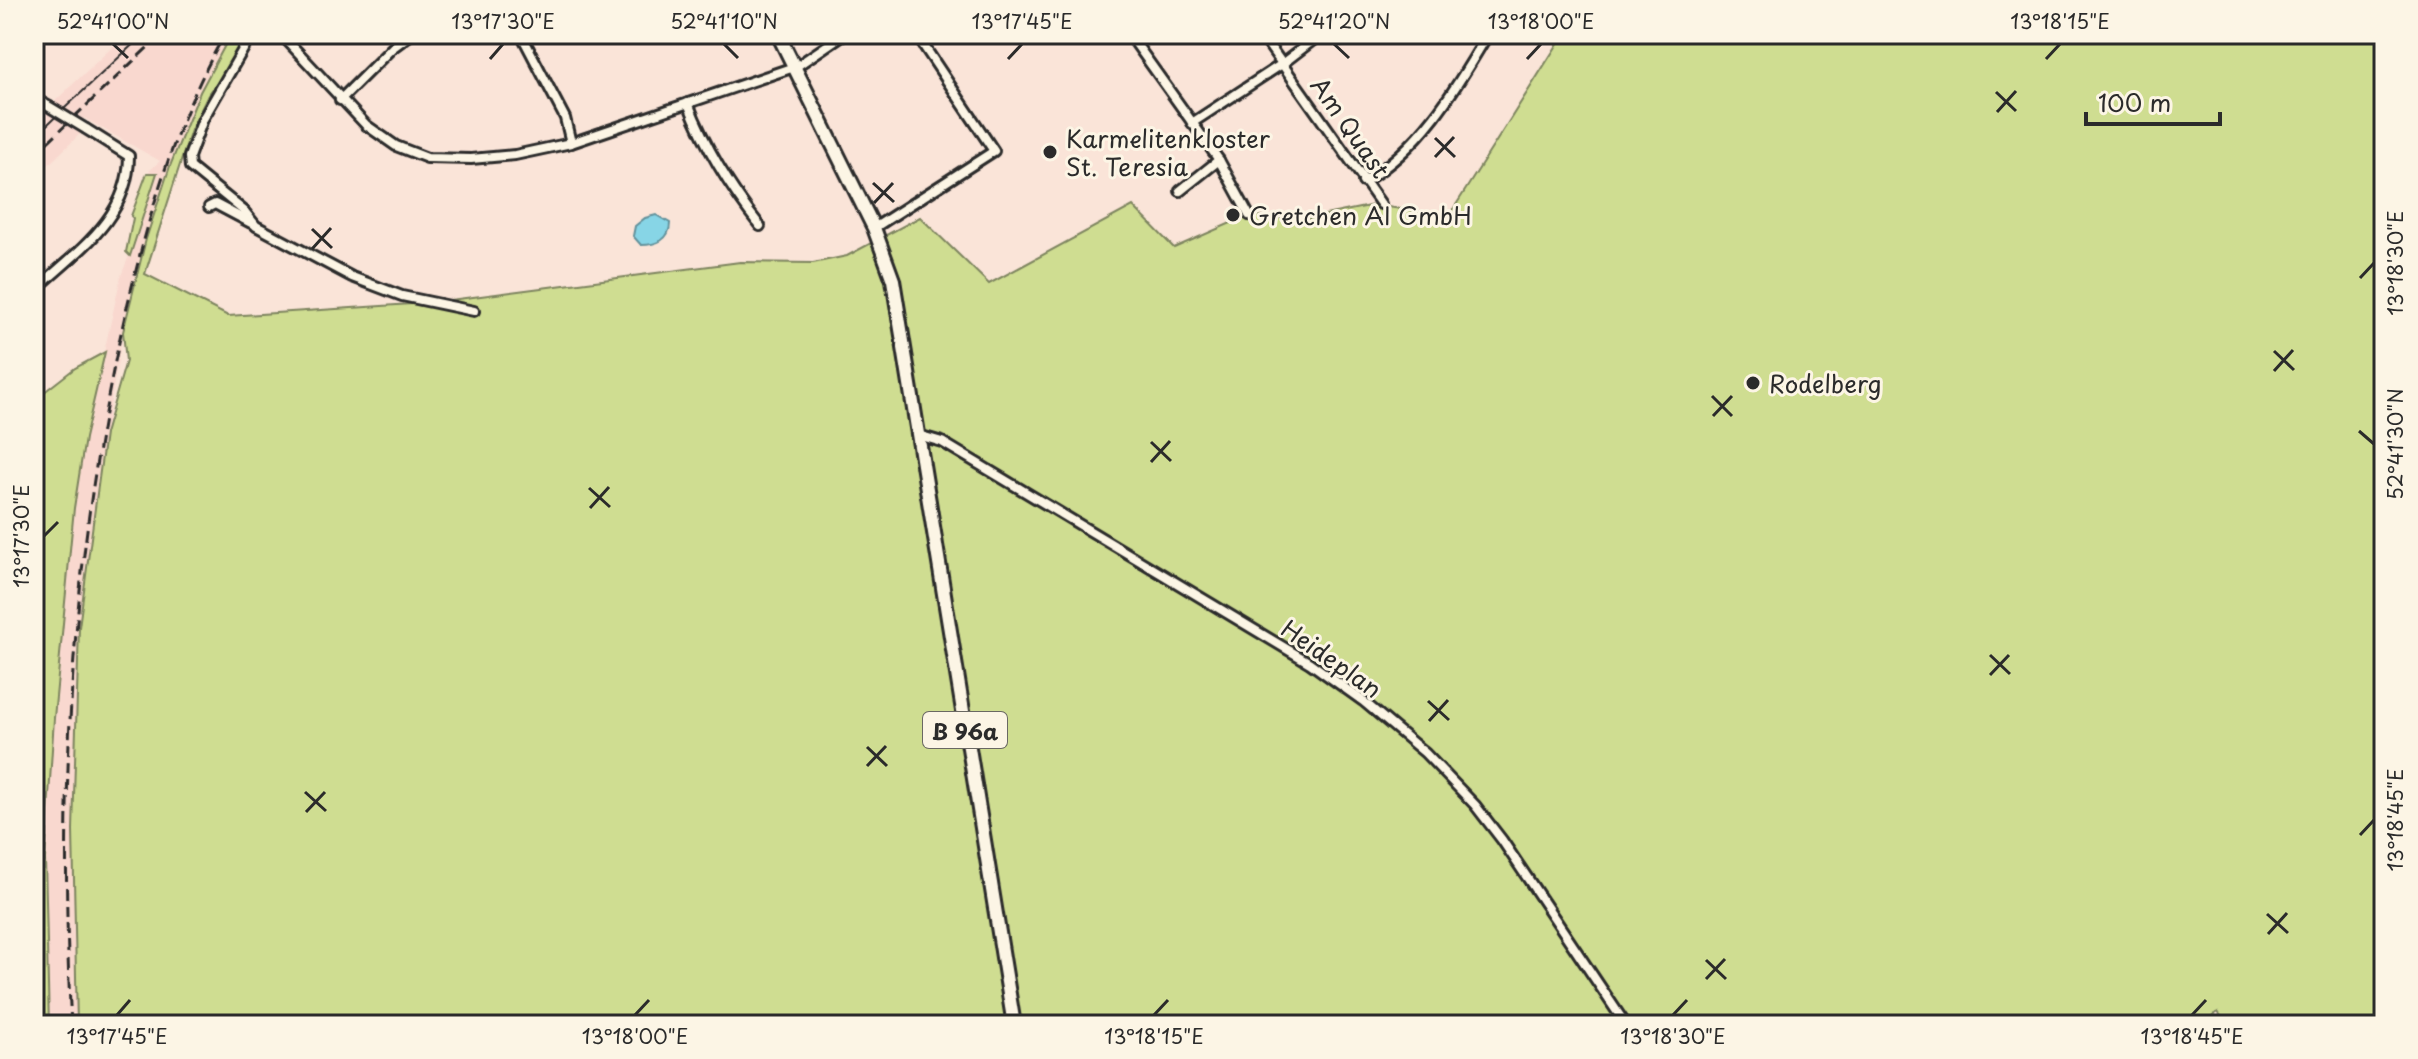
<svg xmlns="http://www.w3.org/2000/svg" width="2418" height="1059" font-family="'Playpen Sans',sans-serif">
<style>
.built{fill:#f9d8cf}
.green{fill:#cfdd91;stroke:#7d845e;stroke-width:2}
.water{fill:#87d5e6;stroke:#62919b;stroke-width:2}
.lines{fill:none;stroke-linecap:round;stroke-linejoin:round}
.minor-casing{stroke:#2b2b2b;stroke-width:14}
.primary-casing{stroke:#2b2b2b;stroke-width:18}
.minor{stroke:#fcf5e5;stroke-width:8}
.primary{stroke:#fcf5e5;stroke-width:12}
.tram{stroke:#2b2b2b;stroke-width:2}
.rail{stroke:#2b2b2b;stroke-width:3;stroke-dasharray:12 6;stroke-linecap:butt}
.minor-bridge-casing{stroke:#2b2b2b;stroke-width:14;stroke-linecap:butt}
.minor-bridge{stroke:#fcf5e5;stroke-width:8}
.ticks{fill:none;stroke:#2b2b2b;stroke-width:3}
.poi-dot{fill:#2b2b2b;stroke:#fcf5e5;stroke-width:3}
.labels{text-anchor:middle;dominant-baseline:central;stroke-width:6;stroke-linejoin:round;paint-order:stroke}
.shield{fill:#fcf5e5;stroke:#6a6863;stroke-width:2}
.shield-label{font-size:22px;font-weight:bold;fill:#2b2b2b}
.street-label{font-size:24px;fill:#2b2b2b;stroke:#fcf5e5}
.poi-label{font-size:24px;fill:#2b2b2b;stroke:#fcf5e5;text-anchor:start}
.neatline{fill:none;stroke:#2b2b2b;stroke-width:3}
.ticks-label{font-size:20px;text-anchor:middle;fill:#2b2b2b}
</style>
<rect width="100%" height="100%" fill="#fae4d8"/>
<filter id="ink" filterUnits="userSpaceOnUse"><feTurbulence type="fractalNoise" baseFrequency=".0125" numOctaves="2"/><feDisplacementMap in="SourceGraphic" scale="16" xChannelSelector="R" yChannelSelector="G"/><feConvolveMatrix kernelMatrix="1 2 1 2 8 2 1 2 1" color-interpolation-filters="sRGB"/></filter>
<g filter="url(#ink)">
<polygon class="built" points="126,34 231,34 200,92 170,166 136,271 123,332 105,434 79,627 73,830 77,1025 49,1025 45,859 48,789 74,508 85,438 121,276 129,256 126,252 133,218 131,216 147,173 160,161 84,118 81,133 34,179 34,121"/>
<g class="green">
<polygon points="231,34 247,34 229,67 208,95 191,130 145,274 228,316 427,303 740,262 813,263 847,256 920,217 989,284 1133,206 1174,248 1249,215 1301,220 1374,205 1449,216 1564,34 2384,34 2384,1025 2227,1025 2218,1012 2201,1025 77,1025 73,830 79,627 105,434 126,361 123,332 146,239 170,166 200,92"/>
<polygon points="147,173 157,173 130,256 126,252 133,218 131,216"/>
<polygon points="105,352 85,438 74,508 54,718 45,859 49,1025 34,1025 34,400 75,368"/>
</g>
<path class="water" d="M656 215 670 223C670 240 656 245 641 245L633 236 635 226 645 218Z"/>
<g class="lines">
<defs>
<g id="minor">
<polyline points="252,34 203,119 189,157 190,167 244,211 256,226 352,277 402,296 474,311"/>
<polyline points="281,34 366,125 396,146 427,158 471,159 515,155 571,143 797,66 844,34"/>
<polyline points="521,34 565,118 571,143"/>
<polyline points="1129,34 1219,160 1249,215"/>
<polyline points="1261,34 1381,204"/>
<polyline points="34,98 48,106"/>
<polyline points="340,100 392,48 411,34"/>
<path d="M688 103C706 149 730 188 760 226"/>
<polyline points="1192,123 1282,64 1321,34"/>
<path d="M1363 182C1421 148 1455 90 1488 34"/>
<polyline points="1180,191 1219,160"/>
<polyline points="209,207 215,204 251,223"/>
<polyline points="874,228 994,151 916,34"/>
<path d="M34 291C76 252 129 219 129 156L86 129"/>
<polyline points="918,435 942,442 1310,663 1363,701 1425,753 1475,805 1502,840 1626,1025"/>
</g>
<polyline id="primary" points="778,34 874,228 893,280 1014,1025"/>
</defs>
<use href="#minor" class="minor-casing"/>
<use href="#primary" class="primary-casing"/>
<use href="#minor" class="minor"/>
<use href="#primary" class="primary"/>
<polyline class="tram" points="34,137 144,34"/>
<g class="rail">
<polyline points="34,155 162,34"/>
<path d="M71 1025C58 786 72 545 126 311 149 215 175 120 225 34"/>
</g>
<defs>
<polyline id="minor-bridge" points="48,106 86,129"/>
</defs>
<use href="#minor-bridge" class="minor-bridge-casing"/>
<use href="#minor-bridge" class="minor-bridge"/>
</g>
</g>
<path class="ticks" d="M113 44 128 58M724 44 738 58M1334 44 1349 58M490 59 503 44M1008 59 1022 44M1527 59 1541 44M2046 59 2060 44M1996 92 2016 111M1997 112 2016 91M1435 138 1455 157M1435 157 1454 137M873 183 894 202M874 203 893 183M312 229 332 248M312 249 331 228M2360 278 2374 263M2274 351 2294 370M2274 371 2293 350M1712 396 1732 416M1713 416 1732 396M2359 431 2374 444M1151 442 1171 461M1151 462 1170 441M589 488 610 507M590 508 609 487M44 536 58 522M1990 655 2010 674M1990 675 2009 655M1428 701 1449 720M1429 721 1448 700M867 747 887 766M867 766 886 746M305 792 326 811M306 812 325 792M2360 835 2374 820M2267 914 2288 933M2268 934 2287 913M1706 960 1726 979M1706 979 1725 959M117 1015 130 1000M635 1015 649 1000M1154 1015 1168 1000M1673 1015 1687 1000M2192 1015 2206 1000"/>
<g class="poi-dot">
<circle cx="1050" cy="152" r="8"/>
<circle cx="1233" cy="215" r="8"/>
<circle cx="1753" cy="383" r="8"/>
</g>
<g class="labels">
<rect class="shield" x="923" y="712" width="84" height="36" rx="6"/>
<g class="shield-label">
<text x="965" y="730">B 96a</text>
</g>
<g class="street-label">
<text transform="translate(1351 127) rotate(55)">Am Quast</text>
<text transform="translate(1332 658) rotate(35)">Heideplan</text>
</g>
<g class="poi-label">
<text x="1066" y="138">Karmelitenkloster<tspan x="1066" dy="28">St. Teresia</tspan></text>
<text x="1249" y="215">Gretchen AI GmbH</text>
<text x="1769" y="383">Rodelberg</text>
</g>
</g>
<rect width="2418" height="1059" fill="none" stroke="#fcf5e5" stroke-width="88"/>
<path d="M2086 112v12h134v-12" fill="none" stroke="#2b2b2b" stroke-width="4"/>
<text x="2098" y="112" font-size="24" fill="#2b2b2b" stroke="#fcf5e5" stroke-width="6" paint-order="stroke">100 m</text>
<rect x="44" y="44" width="2330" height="971" class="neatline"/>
<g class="ticks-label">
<text x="113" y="29">52°41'00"N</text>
<text x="503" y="29">13°17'30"E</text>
<text x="724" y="29">52°41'10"N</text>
<text x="1022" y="29">13°17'45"E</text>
<text x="1334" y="29">52°41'20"N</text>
<text x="1541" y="29">13°18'00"E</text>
<text x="2060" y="29">13°18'15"E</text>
<text transform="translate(2396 263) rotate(-90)" y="7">13°18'30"E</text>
<text transform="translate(2396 444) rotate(-90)" y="7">52°41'30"N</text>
<text transform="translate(22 536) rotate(-90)" y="7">13°17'30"E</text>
<text transform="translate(2396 820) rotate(-90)" y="7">13°18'45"E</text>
<text x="117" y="1044">13°17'45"E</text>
<text x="635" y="1044">13°18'00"E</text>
<text x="1154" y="1044">13°18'15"E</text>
<text x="1673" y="1044">13°18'30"E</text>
<text x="2192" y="1044">13°18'45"E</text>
</g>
</svg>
